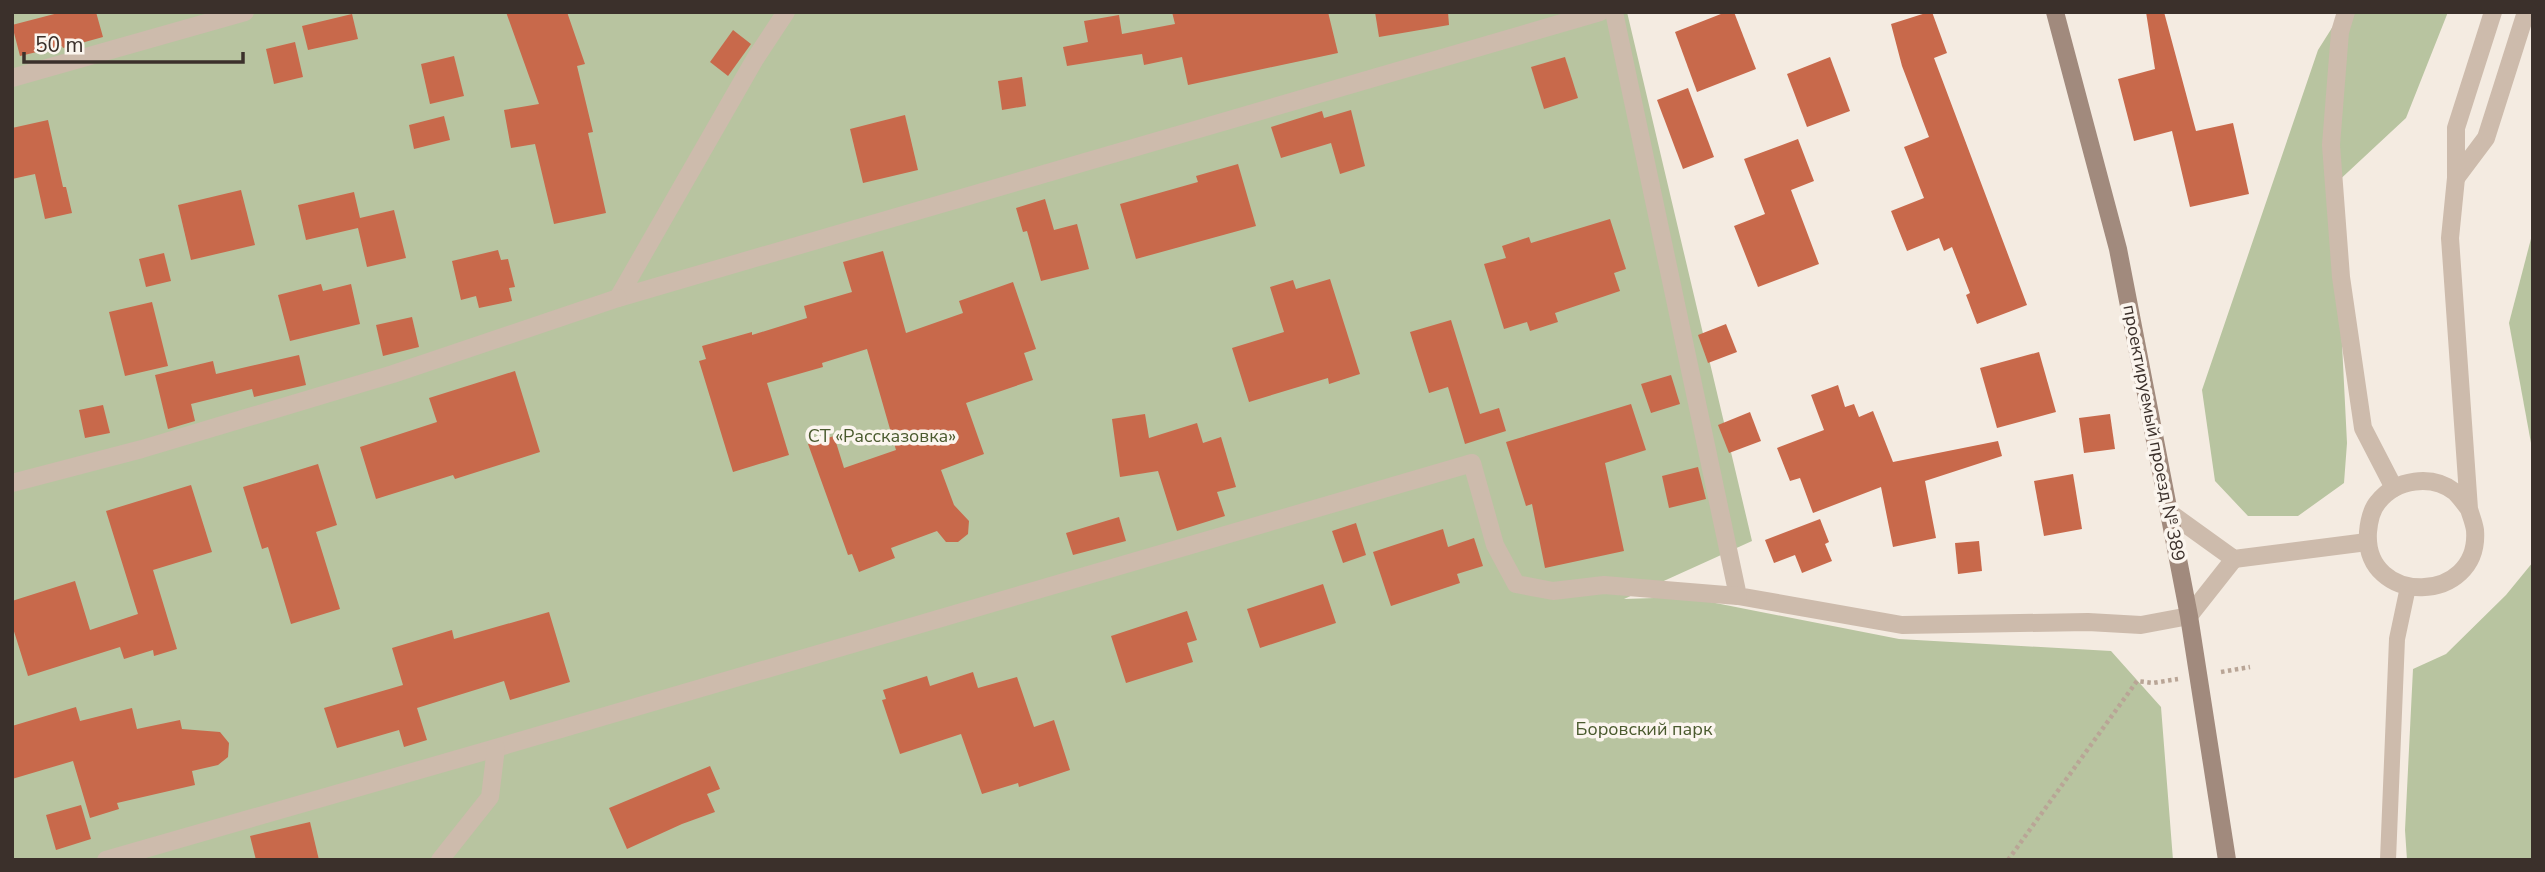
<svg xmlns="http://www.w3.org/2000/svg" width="2545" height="872" font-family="'Nunito Sans',sans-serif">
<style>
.green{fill:#b8c4a0}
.building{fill:#c8694b}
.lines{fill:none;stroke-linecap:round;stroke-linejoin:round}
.path{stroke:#b9a596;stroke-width:4.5;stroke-dasharray:3.5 3.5;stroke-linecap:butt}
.service{stroke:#cdbbac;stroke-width:16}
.minor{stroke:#cdbbac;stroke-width:18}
.secondary{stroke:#a18a7d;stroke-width:18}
.labels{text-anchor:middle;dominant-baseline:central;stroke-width:7;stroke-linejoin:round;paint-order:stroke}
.street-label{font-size:18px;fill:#3b302b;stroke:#fbf5ee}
.park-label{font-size:18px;fill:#4a5a2e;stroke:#fbf5ee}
</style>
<rect width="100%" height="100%" fill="#f4ebe1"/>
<g class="green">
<polygon points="12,12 1627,12 1752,541 1624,599 1685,597 1899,639 2111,651 2161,707 2173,860 12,860"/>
<polygon points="2342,12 2448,12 2406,118 2334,185 2347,443 2344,483 2298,516 2248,516 2215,481 2202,390 2318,50"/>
<polygon points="2533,231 2533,454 2509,323"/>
<polygon points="2533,562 2533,860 2407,860 2405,830 2413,669 2446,654 2506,595"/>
</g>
<g class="building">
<polygon points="62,12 96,12 103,37 63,48 62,46 20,56 12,25"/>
<polygon points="506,12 567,12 585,64 577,66 593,132 588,133 606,213 554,224 535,144 511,148 504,110 539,104"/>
<polygon points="1172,12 1328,12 1338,53 1188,85 1182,57 1144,65 1142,54 1067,66 1063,47 1088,42 1084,21 1119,15 1122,34 1175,24"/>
<polygon points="1375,12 1448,12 1449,25 1379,37"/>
<polygon points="1726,12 1734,12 1756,69 1697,92 1675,32"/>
<polygon points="1929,12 1932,12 1947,53 1934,58 2027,305 1977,324 1966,295 1970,293 1952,247 1944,251 1939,238 1907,251 1891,211 1924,198 1904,147 1929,137 1902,66 1891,24"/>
<polygon points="2146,12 2164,12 2196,131 2233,123 2249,194 2190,207 2172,131 2134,141 2118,79 2155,69"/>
<polygon points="352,14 358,39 308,50 302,26"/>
<polygon points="733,30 751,44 728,76 710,62"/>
<polygon points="295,42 303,77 274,84 266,49"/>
<polygon points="454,56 464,96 430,104 421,64"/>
<polygon points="1565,57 1578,98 1544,109 1531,67"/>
<polygon points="1830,57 1850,111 1807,127 1787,74"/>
<polygon points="1022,77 1026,106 1002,110 998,81"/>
<polygon points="1688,88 1714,157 1683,169 1657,100"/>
<polygon points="1351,110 1365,166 1340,174 1331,143 1281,158 1271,127 1322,111 1324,118"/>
<polygon points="905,115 918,170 863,183 850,129"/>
<polygon points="444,116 450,140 414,149 409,125"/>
<polygon points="48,120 63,187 66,187 72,213 45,219 35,174 12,179 12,128"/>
<polygon points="1798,139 1814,181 1791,190 1819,264 1758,287 1734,226 1765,214 1744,159"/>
<polygon points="1238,164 1256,226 1136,259 1120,204 1198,182 1196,176"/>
<polygon points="241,190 255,245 191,260 178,205"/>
<polygon points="354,192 360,218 394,210 406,258 367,267 358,228 306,240 298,205"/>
<polygon points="1045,199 1054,230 1077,224 1089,269 1041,281 1027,231 1023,232 1016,208"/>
<polygon points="1610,219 1626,269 1614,273 1620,291 1555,313 1558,322 1530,331 1527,322 1504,329 1484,264 1506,258 1502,246 1529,237 1531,243"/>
<polygon points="498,250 501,260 508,259 515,287 509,288 512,301 479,308 476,296 461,300 452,261"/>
<polygon points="883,251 906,333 963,313 959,301 1013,282 1036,349 1024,353 1033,380 966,403 984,454 941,470 954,505 969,521 968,534 958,542 946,542 937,531 891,548 895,558 859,572 852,554 848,555 808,444 834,436 844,468 896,450 867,349 822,363 823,367 767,383 789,455 733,472 699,361 706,359 702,346 752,332 752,335 807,318 804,306 852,292 843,262"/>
<polygon points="164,253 171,281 146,287 139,259"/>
<polygon points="1330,279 1360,374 1329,384 1328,378 1249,402 1232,348 1284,332 1270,287 1293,280 1296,289"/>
<polygon points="321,284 323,291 351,284 360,324 290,341 278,295"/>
<polygon points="152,302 168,366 125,376 109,312"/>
<polygon points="412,317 419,347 383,356 376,325"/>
<polygon points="1451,320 1480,414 1499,408 1506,431 1465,444 1448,387 1429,393 1410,332"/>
<polygon points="1726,324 1737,352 1708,363 1698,335"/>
<polygon points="2039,352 2056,412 1997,428 1980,368"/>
<polygon points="299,355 306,385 254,397 252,389 191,404 195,421 168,429 155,375 213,361 216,374"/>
<polygon points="515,371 540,452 455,479 453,475 376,499 360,447 437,422 429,398"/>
<polygon points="1671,375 1680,404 1651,413 1641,384"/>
<polygon points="1838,385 1845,407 1854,404 1859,417 1873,411 1893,462 1998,441 2002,456 1925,481 1936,538 1893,547 1881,487 1813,513 1800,478 1790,481 1777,448 1824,430 1811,395"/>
<polygon points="1631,404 1646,450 1605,463 1624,551 1545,568 1532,504 1526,506 1506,442"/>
<polygon points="103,405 110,433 85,438 79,410"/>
<polygon points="1750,412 1761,441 1729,453 1718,425"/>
<polygon points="1145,414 1149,438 1197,423 1203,443 1221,437 1236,487 1217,492 1225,516 1177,531 1158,471 1120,477 1112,419"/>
<polygon points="2110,414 2115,449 2084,453 2079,418"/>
<polygon points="318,464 337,525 316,532 340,609 291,624 268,547 262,549 243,487"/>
<polygon points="1698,467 1706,499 1669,508 1662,476"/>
<polygon points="2073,474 2082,529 2044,536 2034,481"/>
<polygon points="191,485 212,552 153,570 177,649 154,656 153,650 124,659 120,647 28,676 12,625 12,601 75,581 90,630 138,614 106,511"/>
<polygon points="1119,517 1126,541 1073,555 1066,533"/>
<polygon points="1820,519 1829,542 1825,544 1832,561 1802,573 1795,555 1774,563 1765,540"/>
<polygon points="1356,523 1366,555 1343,563 1332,531"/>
<polygon points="1443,529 1448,547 1474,538 1483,566 1457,574 1460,583 1391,606 1373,552"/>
<polygon points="1979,541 1982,571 1958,574 1955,543"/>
<polygon points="1323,584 1336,623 1260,648 1247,609"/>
<polygon points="1187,611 1197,640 1187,643 1193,662 1126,683 1111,636"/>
<polygon points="549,612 570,682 510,700 504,681 417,708 427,740 404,747 399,730 337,748 324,708 403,685 392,648 452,630 454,639"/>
<polygon points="973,672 978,688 1017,677 1034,727 1054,720 1070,770 1019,787 1018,783 982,794 961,734 900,754 882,700 886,699 883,690 927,676 930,686"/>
<polygon points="76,707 80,721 132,708 137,729 180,720 182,729 220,732 229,743 228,757 218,765 192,771 195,785 117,803 119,809 90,818 73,761 12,779 12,726"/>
<polygon points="710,766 720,789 707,794 715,812 682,824 627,849 609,808"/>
<polygon points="81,805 91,839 56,850 46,815"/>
<polygon points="310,822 319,860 256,860 250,836"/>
</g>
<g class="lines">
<g class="path">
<polyline points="2221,672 2250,667"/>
<polyline points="2008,860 2137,681 2153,683 2178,679"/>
</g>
<polyline class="service" points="2388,860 2397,639 2408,587"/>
<g class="minor">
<polyline points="786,12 755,59 618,298 1600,12"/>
<polyline points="1614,12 1738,596 1902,625 2088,622 2141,625 2189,616 2234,559"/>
<polyline points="2346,12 2340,32 2331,145 2341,277 2363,428 2394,488"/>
<polyline points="12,78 245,12"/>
<polyline points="2456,178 2486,138 2526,12"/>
<polyline points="12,483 142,449 393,374 618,298"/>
<path d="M2469 509C2465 504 2460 497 2455 492 2432 474 2396 479 2378 502 2371 510 2369 521 2368 532 2363 607 2481 605 2475 530 2474 523 2471 516 2469 509L2450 238 2456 178V128L2493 12"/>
<polyline points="2170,513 2234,559 2367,542"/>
<polyline points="106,860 496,748 1472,463 1495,545 1516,584 1553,591 1604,585 1738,596"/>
<polyline points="440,860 490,797 496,748"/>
</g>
<polyline class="secondary" points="2055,12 2118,249 2189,616 2227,860"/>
</g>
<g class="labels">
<g class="street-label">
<text transform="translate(2154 433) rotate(79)">проектируемый проезд № 389</text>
</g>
<g class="park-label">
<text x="882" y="436">СТ «Рассказовка»</text>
<text x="1644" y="729">Боровский парк</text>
</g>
</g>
<rect width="2545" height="872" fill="none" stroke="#3b302b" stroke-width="28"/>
<path d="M24 52v10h219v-10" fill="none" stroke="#3b302b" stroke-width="3.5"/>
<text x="35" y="52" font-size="21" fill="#3b302b" stroke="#fbf5ee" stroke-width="5" paint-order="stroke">50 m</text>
</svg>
